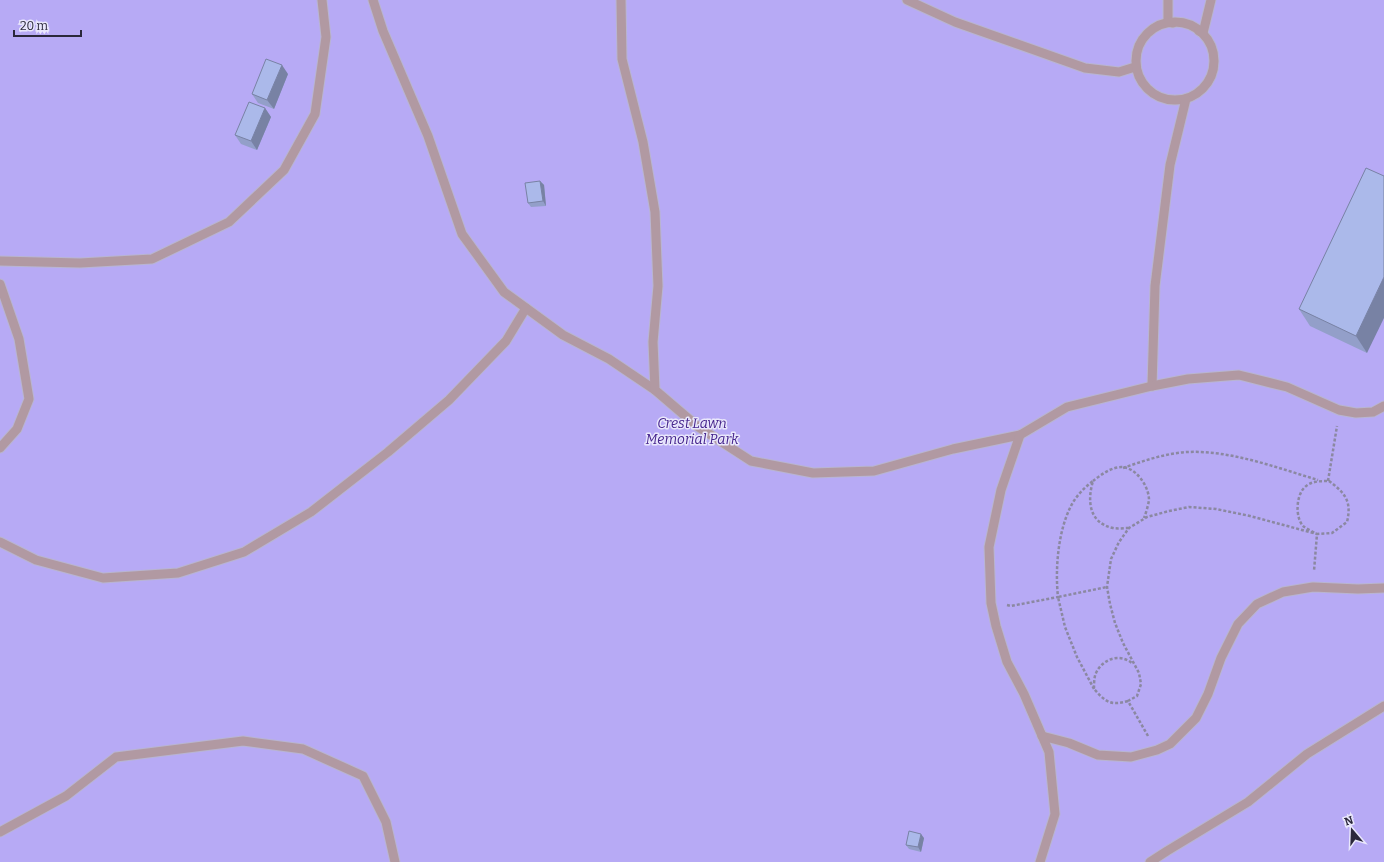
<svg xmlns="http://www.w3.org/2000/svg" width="1384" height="862" font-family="Bitter,serif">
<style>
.green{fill:#b7aaf5}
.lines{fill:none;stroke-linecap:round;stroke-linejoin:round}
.lane-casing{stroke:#b9b5d1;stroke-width:11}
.path{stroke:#8b88a1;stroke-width:2.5;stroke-dasharray:3 2;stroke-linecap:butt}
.lane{stroke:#b199a2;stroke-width:9}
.wall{fill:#939fc9}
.shaded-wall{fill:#7882a4}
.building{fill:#abb9ea;stroke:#7882a4}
.labels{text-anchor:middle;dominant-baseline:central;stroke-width:3;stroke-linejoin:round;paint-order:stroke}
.park-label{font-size:14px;font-style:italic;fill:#47268e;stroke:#e9e7fc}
</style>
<rect width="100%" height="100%" fill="#dcd8f7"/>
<rect class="green" x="0" y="0" width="1384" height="862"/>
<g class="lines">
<defs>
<g id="lane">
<polyline points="373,0 383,31 428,136 462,234 504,292 563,335 609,359 655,390"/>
<polyline points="621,0 622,59 643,142 655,212 658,286 653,342 655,390 697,426 751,461 813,473 874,471 953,449 1020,435"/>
<polyline points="907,0 955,22 1085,68 1119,72 1135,67"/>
<polyline points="1168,0 1168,22 1173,23"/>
<circle cx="1175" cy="61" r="39"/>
<polyline points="1199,31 1203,33 1211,0"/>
<polyline points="0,261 80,263 152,259 229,222 284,170 315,114 326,37 322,0"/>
<polyline points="0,284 19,339 29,399 17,429 0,448"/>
<polyline points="1152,386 1155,286 1170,165 1186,99"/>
<polyline points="0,542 36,560 103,578 178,573 244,552 311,512 388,452 449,400 506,341 526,308"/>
<polyline points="1042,736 1069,743 1098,755 1131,757 1157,750 1170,744 1196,718 1208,694 1221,658 1238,624 1257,604 1283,592 1313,587 1358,589 1384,588"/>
<polyline points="0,832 66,796 116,757 243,741 303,749 363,776 386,822 395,862"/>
<polyline points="1040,862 1055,814 1049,752 1024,694 1007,662 996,626 991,603 989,547 1001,490 1020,435 1067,407 1152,386 1188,379 1239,375 1287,387 1339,410 1356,413 1373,412 1384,406"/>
<polyline points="1150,862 1167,851 1248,802 1307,754 1384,706"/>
</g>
</defs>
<use href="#lane" class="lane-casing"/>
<g class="path">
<path d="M1123 468C1143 461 1166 453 1188 452 1230 450 1278 468 1318 480"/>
<path d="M1093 481C1102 474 1115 464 1127 468 1139 472 1149 488 1149 500 1148 506 1146 513 1144 518"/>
<polyline points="1328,481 1337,426"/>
<path d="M1007 605 1011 606 1058 597C1055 569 1058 531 1071 506 1076 496 1084 488 1093 481 1087 501 1089 523 1113 528 1118 529 1124 528 1129 528"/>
<polyline points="1094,689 1077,657 1065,627 1058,597 1107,587"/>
<path d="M1128 701C1110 706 1106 702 1094 689 1094 684 1094 677 1096 673 1103 658 1121 653 1133 664"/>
<path d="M1148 736 1128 701 1137 696 1141 684 1139 673 1123 643 1115 623 1110 604 1107 587 1111 559 1119 542 1129 528 1147 517 1169 511 1189 507 1216 509 1250 516 1317 534C1313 532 1307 529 1303 526 1295 517 1296 495 1305 487 1311 481 1321 481 1329 481 1345 493 1352 501 1347 522L1332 533 1317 534 1314 571"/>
</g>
<use href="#lane" class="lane"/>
</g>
<g class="wall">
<polygon points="288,74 274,109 258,103 252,94"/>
<polygon points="265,108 271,117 257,150 241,144 235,135"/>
<polygon points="1384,176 1367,353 1310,326 1299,309"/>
<polygon points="540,181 544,185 546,206 531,207 528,203"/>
<polygon points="924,838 921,852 909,849 906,845"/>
</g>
<g class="shaded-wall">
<polygon points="282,65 288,74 274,109 267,100"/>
<polygon points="265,108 271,117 257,150 251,141"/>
<polygon points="540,181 544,185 546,206 543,201"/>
<polygon points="1384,277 1384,318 1367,353 1356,336"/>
<polygon points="921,834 924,838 921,852 918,847"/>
</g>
<g class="building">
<polygon points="266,59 282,65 267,100 252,94"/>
<polygon points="249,102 265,108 251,141 235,135"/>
<polygon points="1366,168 1384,176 1384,277 1356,336 1299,309"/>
<polygon points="540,181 543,201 528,203 525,183"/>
<polygon points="909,831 921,834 918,847 906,845"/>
</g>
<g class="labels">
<g class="park-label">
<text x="692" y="423">Crest Lawn<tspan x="692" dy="16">Memorial Park</tspan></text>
</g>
</g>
<g transform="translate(1352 830) rotate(341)" stroke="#e9e7fc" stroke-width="3" paint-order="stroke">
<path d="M0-3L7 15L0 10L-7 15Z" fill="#2b283b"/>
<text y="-6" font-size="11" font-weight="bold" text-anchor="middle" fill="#2b283b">N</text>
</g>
<path d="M14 30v6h67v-6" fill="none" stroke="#2b283b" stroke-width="2"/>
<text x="20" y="30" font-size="12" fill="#2b283b" stroke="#e9e7fc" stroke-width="3" paint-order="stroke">20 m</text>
</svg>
